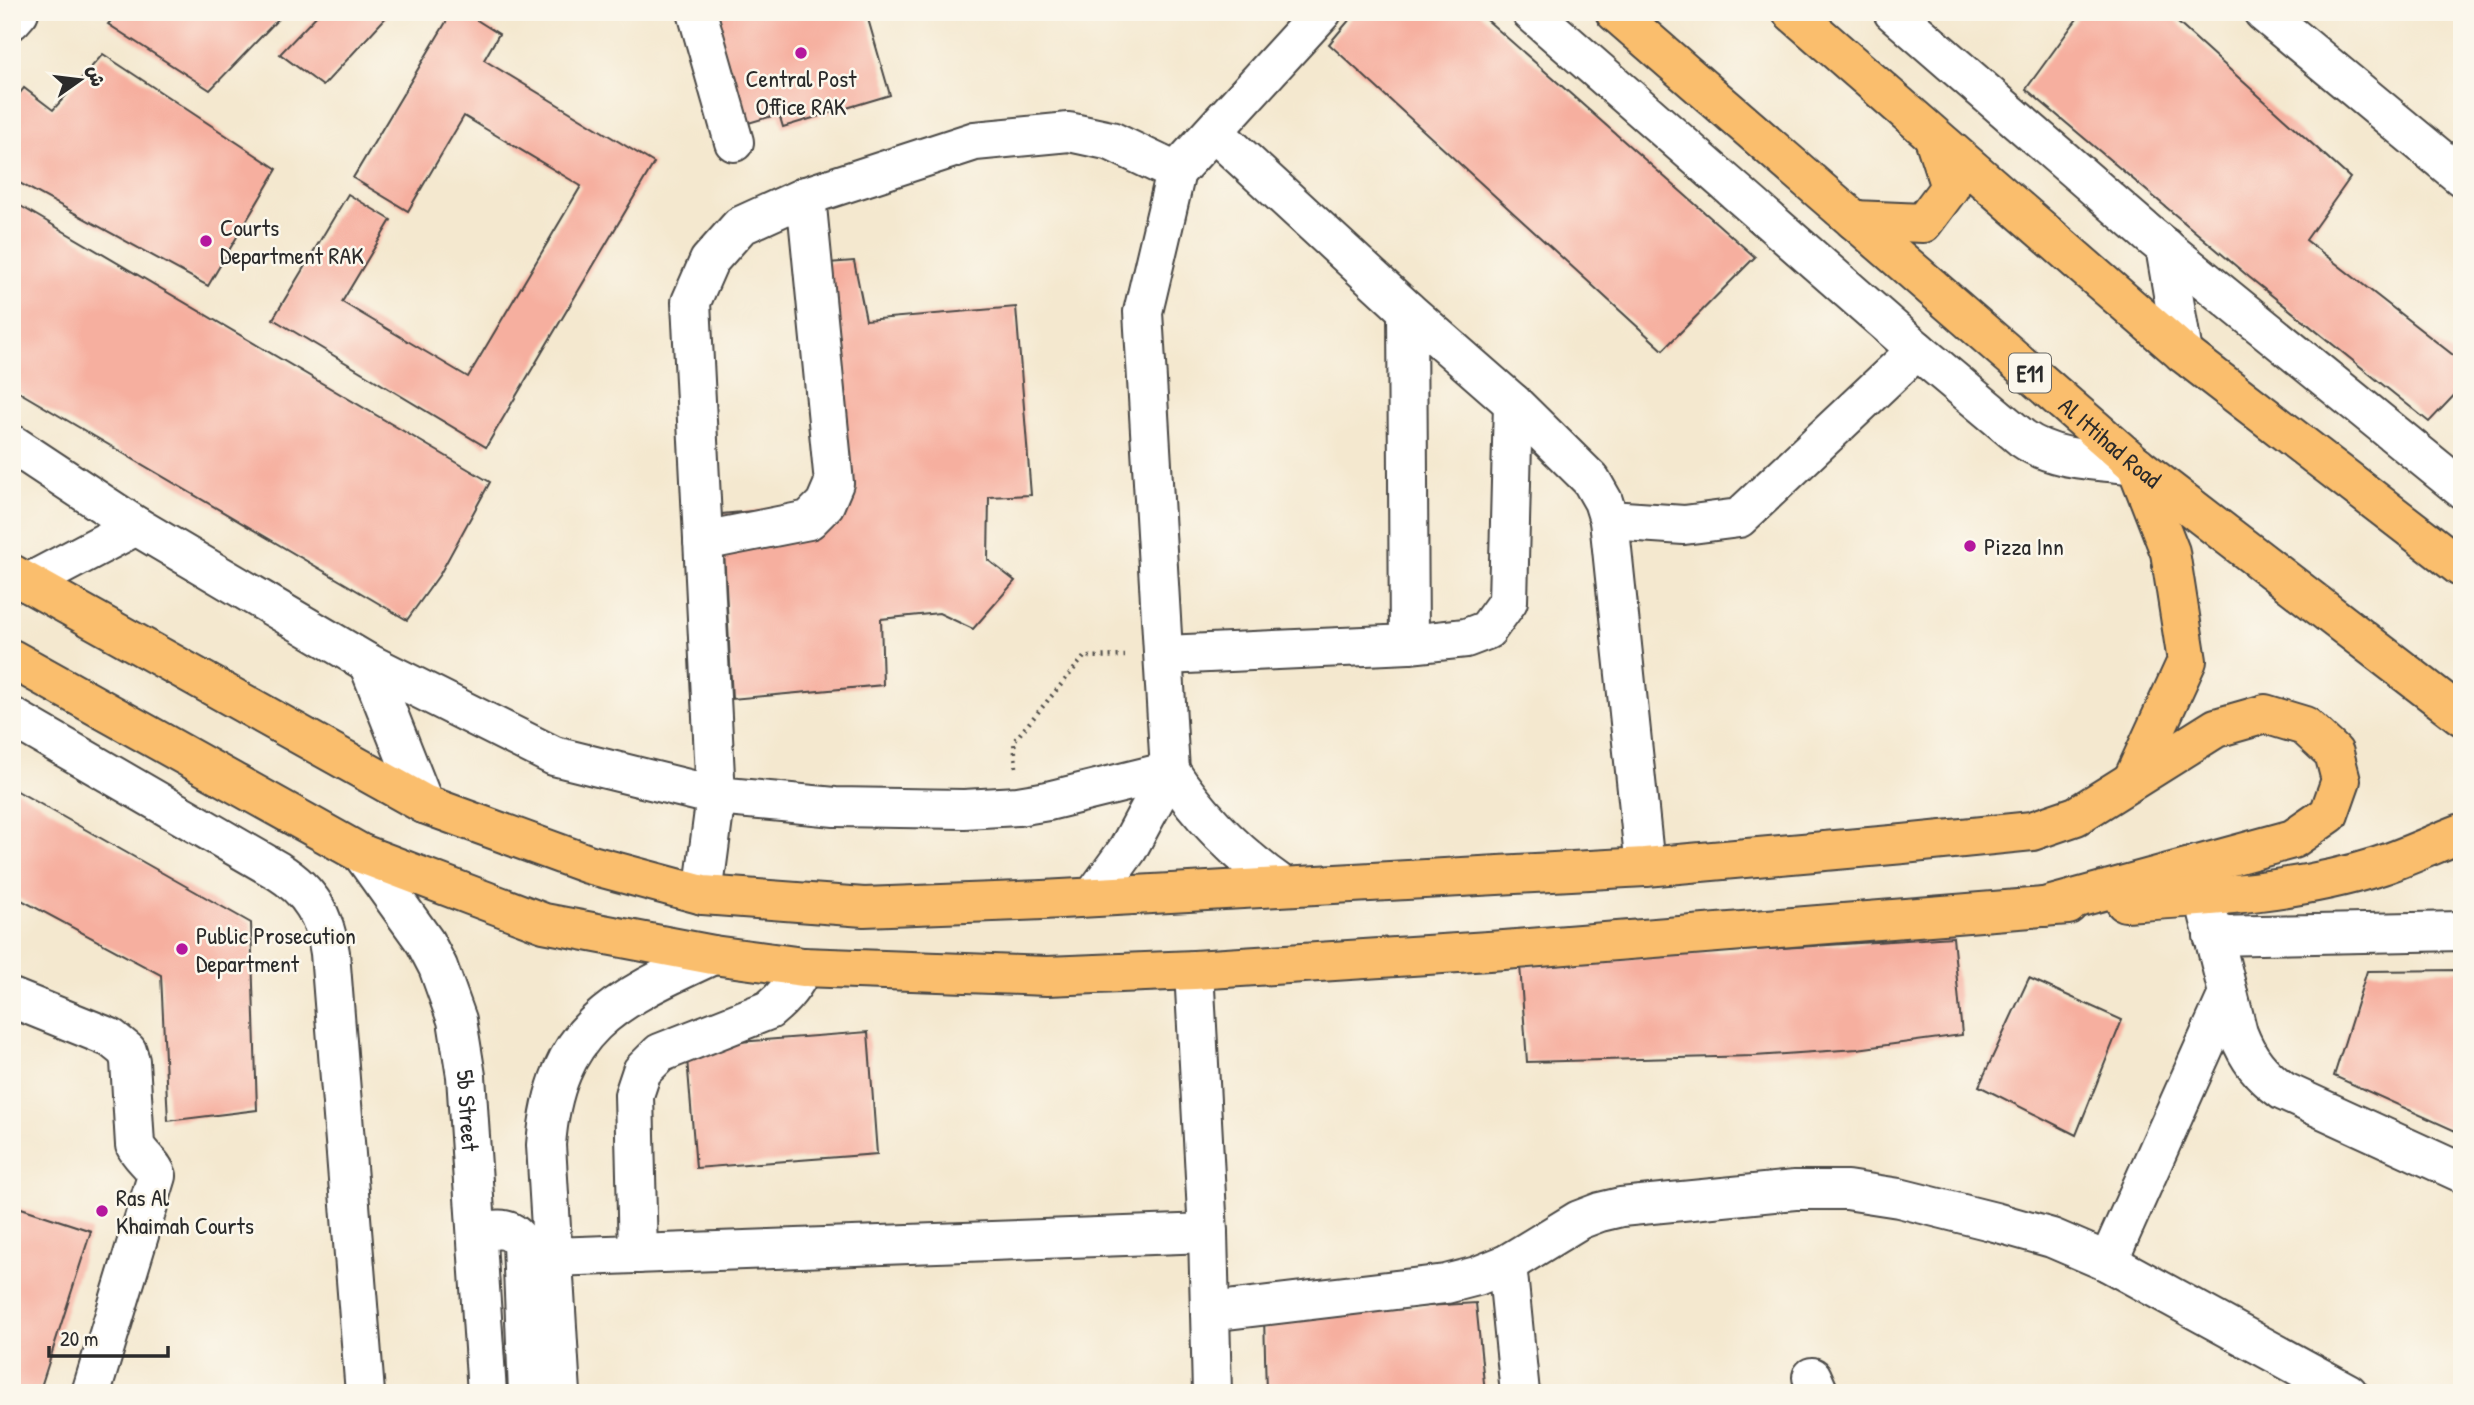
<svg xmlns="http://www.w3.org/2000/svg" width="2474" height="1405" font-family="'Patrick Hand','Playpen Sans Arabic',sans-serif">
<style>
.building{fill:#f6af9f}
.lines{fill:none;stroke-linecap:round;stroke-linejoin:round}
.minor-casing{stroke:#494744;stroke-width:42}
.major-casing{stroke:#494744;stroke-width:42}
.path{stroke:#494744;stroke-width:4.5;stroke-dasharray:2 5;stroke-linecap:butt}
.minor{stroke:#fff;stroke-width:38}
.major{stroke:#fabe6d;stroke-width:38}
.poi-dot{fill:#b5179e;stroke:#fbf7ec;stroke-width:2.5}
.labels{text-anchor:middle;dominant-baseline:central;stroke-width:5;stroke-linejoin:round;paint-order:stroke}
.shield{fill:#fbf7ec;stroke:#696865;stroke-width:2}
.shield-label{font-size:23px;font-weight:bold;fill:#2b2b2b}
.poi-label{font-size:24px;fill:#2b2b2b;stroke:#fbf7ec;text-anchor:start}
.street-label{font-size:24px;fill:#2b2b2b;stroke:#fbf7ec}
</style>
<rect width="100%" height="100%" fill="#fbf7ec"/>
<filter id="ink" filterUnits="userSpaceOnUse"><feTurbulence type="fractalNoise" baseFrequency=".0143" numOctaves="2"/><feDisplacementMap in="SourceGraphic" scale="14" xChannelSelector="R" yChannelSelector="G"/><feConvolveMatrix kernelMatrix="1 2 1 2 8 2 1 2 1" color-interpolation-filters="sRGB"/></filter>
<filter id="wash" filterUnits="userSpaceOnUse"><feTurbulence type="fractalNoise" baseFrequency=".00686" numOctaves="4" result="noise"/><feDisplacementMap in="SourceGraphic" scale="28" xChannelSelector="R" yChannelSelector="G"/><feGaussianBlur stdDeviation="1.57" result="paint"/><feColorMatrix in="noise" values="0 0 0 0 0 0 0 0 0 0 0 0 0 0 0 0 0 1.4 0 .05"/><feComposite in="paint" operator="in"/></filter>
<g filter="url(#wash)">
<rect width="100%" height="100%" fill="#f4e8cf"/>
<g id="blocks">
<g class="building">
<polygon points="119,12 151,12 156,16 160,12 285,12 210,90 108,24"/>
<polygon points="320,12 391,12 323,86 280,54"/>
<polygon points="452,12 464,12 499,34 484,60 654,163 486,447 273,319 348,194 391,220 342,302 468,377 581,186 464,116 408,211 353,178"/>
<polygon points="712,12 866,12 890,95 783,127 779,114 745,124"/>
<polygon points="1356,12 1478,12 1755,257 1663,350 1329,44"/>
<polygon points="2082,12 2166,12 2350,178 2306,240 2462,362 2462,387 2429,422 2249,277 2026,89"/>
<polygon points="103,54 277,169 208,286 12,179 12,103 24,88 53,110"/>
<polygon points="12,201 490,482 440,574 407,620 12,388"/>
<polygon points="854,261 866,320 1016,307 1031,495 989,497 988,560 1015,581 973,629 939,613 881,619 883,685 732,699 722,514 840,503 815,264"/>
<polygon points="12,788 251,923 257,1110 168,1121 161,975 12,895"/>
<polygon points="1953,937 1962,1035 1857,1049 1754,1056 1527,1062 1520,965"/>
<polygon points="2462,970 2462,1134 2334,1076 2367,971"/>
<polygon points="2029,978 2122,1020 2076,1135 1979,1086"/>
<polygon points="868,1032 877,1154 696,1168 686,1046"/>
<polygon points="12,1205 91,1231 39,1393 12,1393"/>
<polygon points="1476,1303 1485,1393 1266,1393 1264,1316"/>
</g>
</g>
</g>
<g filter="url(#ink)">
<use href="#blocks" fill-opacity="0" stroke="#494744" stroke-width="2"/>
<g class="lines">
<defs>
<g id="minor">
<polyline points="697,12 734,142"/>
<path d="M1531 12 1917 350 2022 438C2054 461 2098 460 2136 465"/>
<polyline points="1893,12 2152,237 2462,489"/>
<polyline points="2263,12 2462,177"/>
<polyline points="12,20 19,12"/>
<polyline points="1214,132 1407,310 1513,403 1591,480 1603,501 1609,520 1645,867"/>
<polyline points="2165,247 2183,353"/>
<polyline points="1407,310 1409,644"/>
<polyline points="12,444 136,526 368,663 554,756 716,796 835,807 964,809 1018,806 1048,801 1170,771"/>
<polyline points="1609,520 1684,525 1739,518 1917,350"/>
<polyline points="703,541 809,520 825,504 834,483 806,196"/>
<polyline points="28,583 136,526"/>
<polyline points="1165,655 1409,644 1466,638 1487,630 1508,601 1513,403"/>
<polyline points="368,663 424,804"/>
<path d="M12 717 278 871C310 891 325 916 330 953L365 1393"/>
<path d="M1170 771C1201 818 1237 854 1283 886"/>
<path id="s1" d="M362 854 425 942 438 967 457 1020 466 1076 487 1393"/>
<path d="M2196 865 2238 1033C2248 1059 2261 1075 2283 1091L2462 1173"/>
<polyline points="703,895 716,796 691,302 709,261 740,226 806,196 975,141 1069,132 1111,141 1176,172"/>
<polyline points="1093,897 1128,849 1170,771 1143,312 1176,172 1322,12"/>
<polyline points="2213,936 2462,931"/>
<polyline points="1194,970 1208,1233 1212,1393"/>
<path d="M12 998 111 1038 127 1051 130 1061 135 1145C141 1158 153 1163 157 1176L91 1393"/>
<path d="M478 1232C497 1229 511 1225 522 1244L528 1393"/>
<path d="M638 1254 634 1095 642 1071 660 1053 769 1010C785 997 794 985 803 967"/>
<polyline points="553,1257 1208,1233"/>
<polyline points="2108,1262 2228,994"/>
<polyline points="1507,1264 1520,1393"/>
<polyline points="1210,1312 1446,1284 1477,1276 1507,1264 1579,1220 1600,1212 1621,1207 1795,1190 1847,1190 1899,1198 1995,1222 2052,1238 2108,1262 2348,1393"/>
<polyline points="1812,1377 1819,1393"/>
<path d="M561 1393 546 1145C555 1026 616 1000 713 955"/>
</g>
<g id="major">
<path id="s2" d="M1615 12 2136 465 2462 716"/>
<polyline points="1792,12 2183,353 2462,568"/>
<polyline points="1854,220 1923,223 1950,187 1934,138"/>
<polyline points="12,574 424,804 588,864 703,895 864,907 1043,900 1645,867 1903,844 2032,831 2076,816 2216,728 2265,714 2305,726 2334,753 2341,780 2329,814 2293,839 2044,907"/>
<polyline points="12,659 362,854 544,923 713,955 803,967 1047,976 1194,970 1504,950 2068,905"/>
<polyline points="2133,779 2187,661 2170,552 2136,465"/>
<path d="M2125 902C2206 897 2298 892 2376 867 2405 858 2433 844 2462 833"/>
</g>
</defs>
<use href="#minor" class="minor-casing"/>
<use href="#major" class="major-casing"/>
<polyline class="path" points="1016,767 1014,741 1084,657 1125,656"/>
<use href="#minor" class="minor"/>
<use href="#major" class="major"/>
</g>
</g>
<g class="poi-dot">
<circle cx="801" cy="53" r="7"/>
<circle cx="206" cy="241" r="7"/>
<circle cx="1970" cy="546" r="7"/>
<circle cx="182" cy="949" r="7"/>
<circle cx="102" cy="1211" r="7"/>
</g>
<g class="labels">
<rect class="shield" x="2009" y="353.5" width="42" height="39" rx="5"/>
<g class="shield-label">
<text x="2030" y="373">E11</text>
</g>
<g class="poi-label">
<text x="801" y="78" text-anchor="middle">Central Post<tspan x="801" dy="28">Office RAK</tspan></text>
<text x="220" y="227">Courts<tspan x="220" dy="28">Department RAK</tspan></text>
<text x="1984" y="546">Pizza Inn</text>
<text x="196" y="935">Public Prosecution<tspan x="196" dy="28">Department</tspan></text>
<text x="116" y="1197">Ras Al<tspan x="116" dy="28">Khaimah Courts</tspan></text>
</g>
<g class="street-label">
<text stroke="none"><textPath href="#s2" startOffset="656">Al Ittihad Road</textPath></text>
<text stroke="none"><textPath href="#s1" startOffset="284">5b Street</textPath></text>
</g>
</g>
<rect width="2474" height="1405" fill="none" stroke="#fbf7ec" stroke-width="42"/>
<g transform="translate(80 80) rotate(76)" stroke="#fbf7ec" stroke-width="5" paint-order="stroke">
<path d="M0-5L12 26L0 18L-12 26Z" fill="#2b2b2b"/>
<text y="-10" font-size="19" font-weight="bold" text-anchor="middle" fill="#2b2b2b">ش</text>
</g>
<path d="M49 1346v10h119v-10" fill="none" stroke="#2b2b2b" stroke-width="3.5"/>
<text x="60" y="1346" font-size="21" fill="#2b2b2b" stroke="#fbf7ec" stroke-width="5" paint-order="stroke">20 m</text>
</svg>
